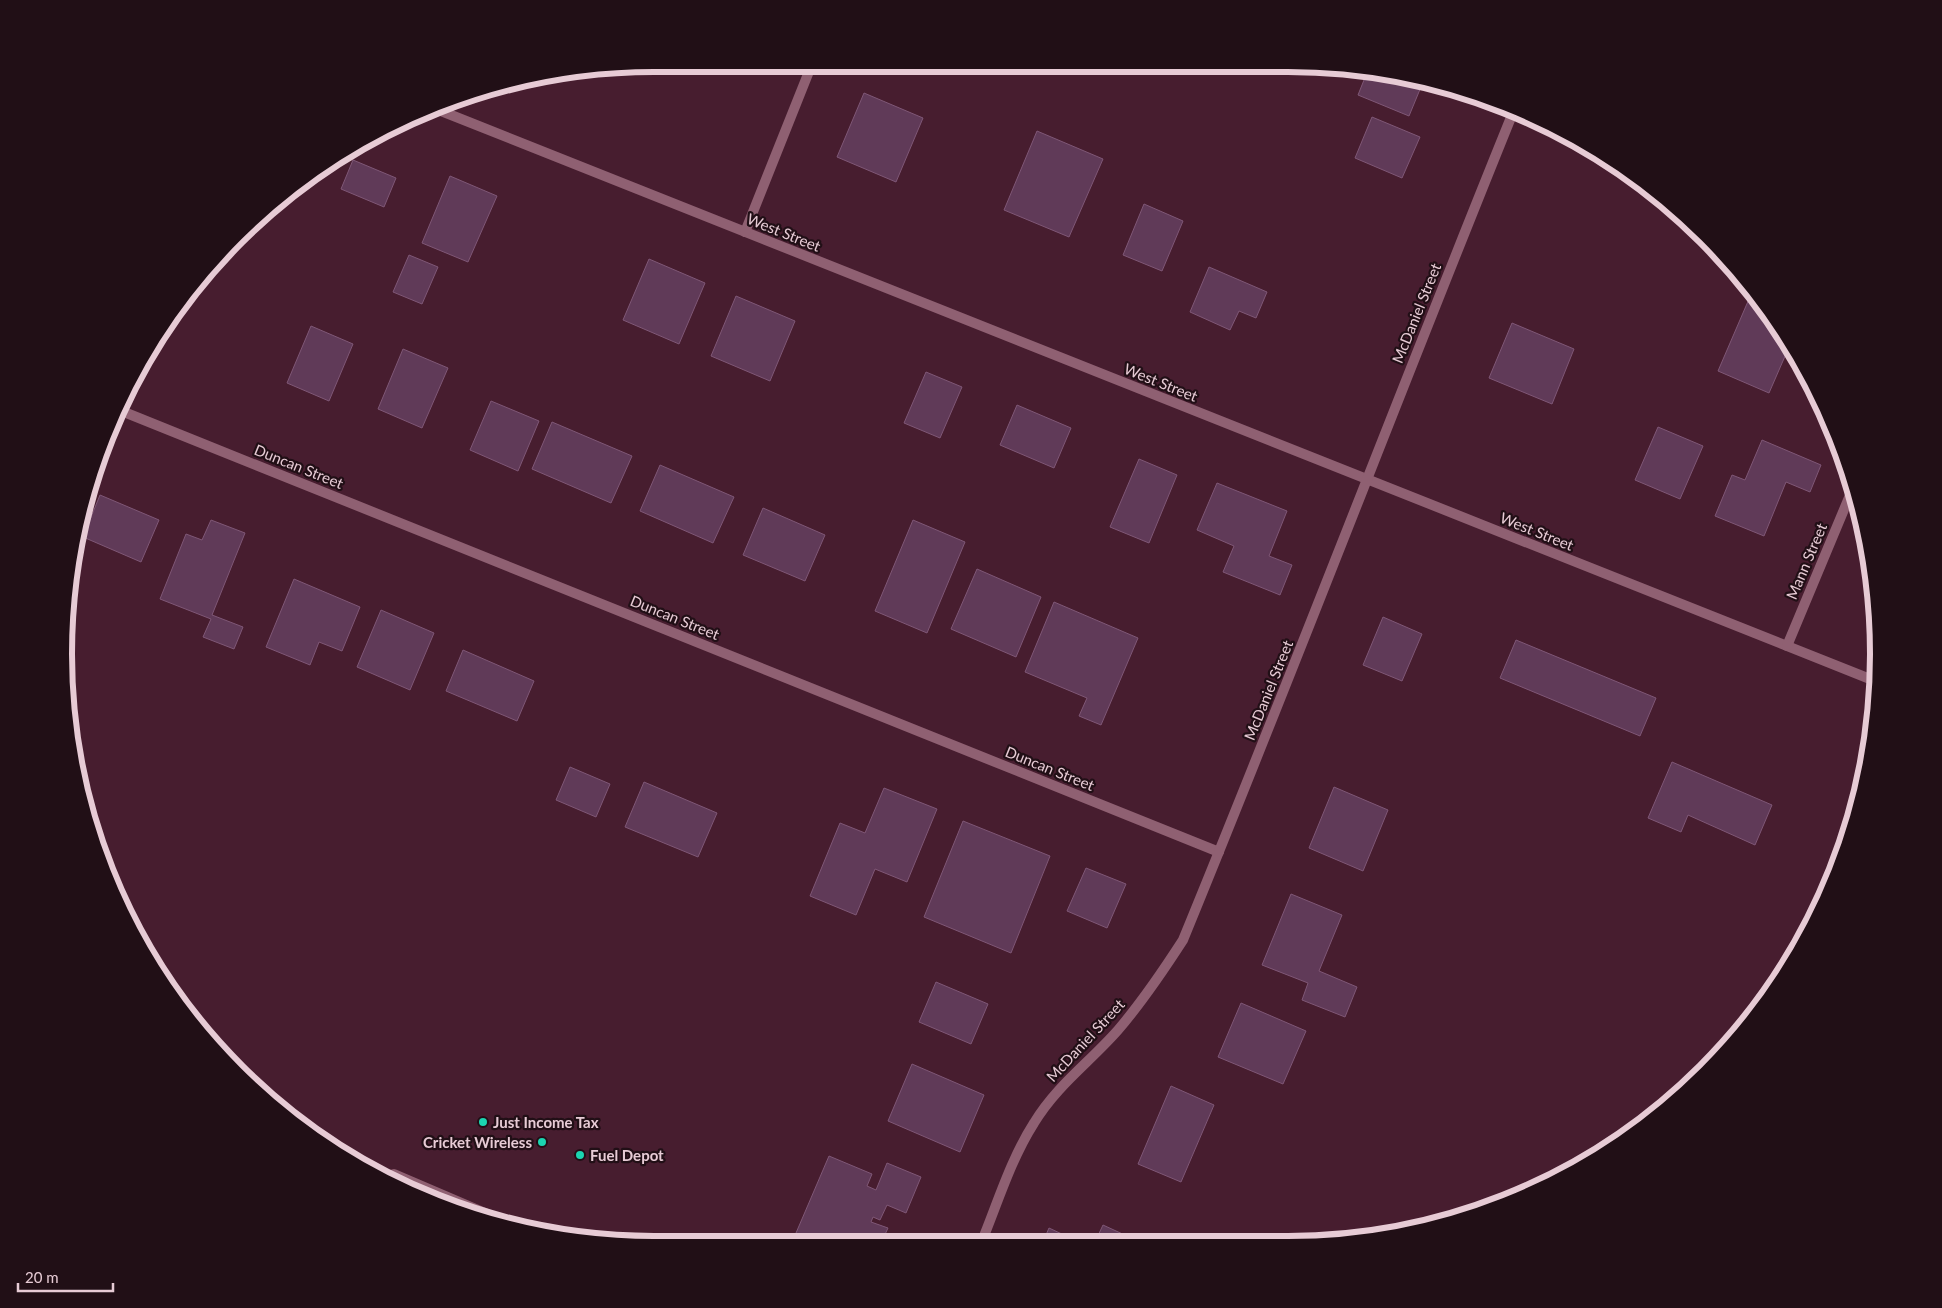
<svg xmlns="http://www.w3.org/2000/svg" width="1942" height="1308" font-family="Lato,sans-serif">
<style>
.building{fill:#603a58;stroke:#7f5776}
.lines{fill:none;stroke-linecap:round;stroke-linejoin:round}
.service{stroke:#8f6072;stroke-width:10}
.minor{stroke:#8f6072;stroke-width:10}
.poi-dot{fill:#1bd5b1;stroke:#210f16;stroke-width:2}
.labels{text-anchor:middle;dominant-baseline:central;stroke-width:4.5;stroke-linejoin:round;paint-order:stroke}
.street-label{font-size:15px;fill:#e7cbd5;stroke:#210f16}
.poi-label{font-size:15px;font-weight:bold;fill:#e7cbd5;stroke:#210f16;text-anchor:start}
.rim{fill:none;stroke:#e7cbd5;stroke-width:6}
</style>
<rect width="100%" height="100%" fill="#471d2f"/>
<g class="building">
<polygon points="1368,70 1423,82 1409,116 1358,95"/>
<polygon points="864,93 923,118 896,182 837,157"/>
<polygon points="1372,117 1420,137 1402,178 1355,158"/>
<polygon points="1037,131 1103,159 1069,237 1004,210"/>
<polygon points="1581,146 1604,161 1579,151"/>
<polygon points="353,160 396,178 384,207 341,189"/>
<polygon points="450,176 497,196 468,262 422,243"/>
<polygon points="1144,204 1183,221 1162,271 1123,255"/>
<polygon points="409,255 438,267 422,304 393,292"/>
<polygon points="649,259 705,283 679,344 623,320"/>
<polygon points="1209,267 1267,292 1256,318 1239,311 1230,330 1190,312"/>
<polygon points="736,296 795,321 770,381 711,356"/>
<polygon points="1749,299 1762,304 1789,347 1769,393 1718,371"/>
<polygon points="1512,323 1574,349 1552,404 1489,378"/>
<polygon points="311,326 353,344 329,401 287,383"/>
<polygon points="403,349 448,368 422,428 378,409"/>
<polygon points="926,372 962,387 940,438 904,423"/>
<polygon points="491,401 539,421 518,471 470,450"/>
<polygon points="1017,405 1071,428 1054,468 1000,445"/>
<polygon points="552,422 632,456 611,503 532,469"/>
<polygon points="1658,427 1703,446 1680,499 1635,480"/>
<polygon points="1762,440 1821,465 1810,492 1786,482 1764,536 1715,516 1732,475 1745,480"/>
<polygon points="1139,459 1177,475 1149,543 1110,527"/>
<polygon points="660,465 734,497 713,543 640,511"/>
<polygon points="1217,483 1287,511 1269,556 1292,565 1280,595 1223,572 1234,546 1197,530"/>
<polygon points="100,495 159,520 141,562 83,537"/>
<polygon points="763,508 825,535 805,581 743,555"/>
<polygon points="211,520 245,533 212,615 243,627 234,649 203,637 211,619 160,599 186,534 202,540"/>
<polygon points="913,520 965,542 927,633 875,611"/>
<polygon points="977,569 1041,597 1016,657 951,629"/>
<polygon points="294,579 360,607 342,651 319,642 310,665 266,647"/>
<polygon points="1054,602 1138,638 1101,725 1079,716 1087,698 1025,672"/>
<polygon points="381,610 434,633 410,690 357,667"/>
<polygon points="1383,617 1422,634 1402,681 1363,665"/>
<polygon points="1516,640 1656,698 1640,736 1500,678"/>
<polygon points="463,650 534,681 517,721 446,691"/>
<polygon points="1672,762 1772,805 1755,845 1688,815 1681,832 1648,818"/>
<polygon points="570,767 610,784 596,817 556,800"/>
<polygon points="644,782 717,813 698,857 625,827"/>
<polygon points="1334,787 1388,810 1363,871 1309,848"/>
<polygon points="884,788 937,809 907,882 875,869 856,915 810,896 840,823 865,833"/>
<polygon points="963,821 1050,856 1011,953 924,917"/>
<polygon points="1086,868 1126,884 1107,928 1067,911"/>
<polygon points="1291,894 1342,915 1319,971 1357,987 1345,1017 1302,1000 1308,983 1262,965"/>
<polygon points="936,982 988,1004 971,1044 919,1022"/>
<polygon points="1241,1003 1306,1031 1283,1084 1218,1057"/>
<polygon points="912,1064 984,1095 960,1152 888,1121"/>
<polygon points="1171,1086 1214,1105 1181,1182 1138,1164"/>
<polygon points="829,1156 872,1174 867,1186 876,1190 887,1163 921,1177 906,1213 887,1205 880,1220 873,1217 871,1222 888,1228 882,1241 793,1240"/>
<polygon points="1103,1225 1140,1242 1095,1242"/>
<polygon points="1049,1228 1079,1242 1043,1242"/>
</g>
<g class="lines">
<polyline class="service" points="383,1177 394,1174 520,1228"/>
<g class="minor">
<polyline points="436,109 1875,681"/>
<polyline points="745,232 810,69"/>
<polyline points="119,410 1219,852"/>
<polyline points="1787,646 1853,488"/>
<path d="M982 1241C998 1202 1011 1159 1034 1123 1057 1085 1090 1062 1118 1030 1142 1002 1163 971 1183 940 1296 665 1402 386 1514 110"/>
</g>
</g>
<g class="poi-dot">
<circle cx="483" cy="1122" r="5"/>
<circle cx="542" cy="1142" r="5"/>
<circle cx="580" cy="1155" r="5"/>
</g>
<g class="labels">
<g class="street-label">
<text transform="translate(784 232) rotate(22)">West Street</text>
<text transform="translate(1416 313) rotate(-68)">McDaniel Street</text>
<text transform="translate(1161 382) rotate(22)">West Street</text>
<text transform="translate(299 466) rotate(22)">Duncan Street</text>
<text transform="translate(1537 531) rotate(22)">West Street</text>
<text transform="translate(1806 561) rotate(-67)">Mann Street</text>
<text transform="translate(675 617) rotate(22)">Duncan Street</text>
<text transform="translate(1268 690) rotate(-68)">McDaniel Street</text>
<text transform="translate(1050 768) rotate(22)">Duncan Street</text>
<text transform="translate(1085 1040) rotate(-47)">McDaniel Street</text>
</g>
<g class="poi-label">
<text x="493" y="1122">Just Income Tax</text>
<text x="532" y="1142" text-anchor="end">Cricket Wireless</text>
<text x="590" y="1155">Fuel Depot</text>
</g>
</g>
<path d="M0 0H1942V1308H0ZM654 72H1288A582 582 0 0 1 1870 654V654A582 582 0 0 1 1288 1236H654A582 582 0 0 1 72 654V654A582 582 0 0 1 654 72Z" fill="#210f16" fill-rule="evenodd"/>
<path class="rim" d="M654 72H1288A582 582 0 0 1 1870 654V654A582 582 0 0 1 1288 1236H654A582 582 0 0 1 72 654V654A582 582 0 0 1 654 72Z"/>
<path d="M18 1283v8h95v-8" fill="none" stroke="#e7cbd5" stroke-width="2.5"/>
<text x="25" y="1283" font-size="15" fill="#e7cbd5" stroke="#210f16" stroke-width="4" paint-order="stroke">20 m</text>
</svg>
